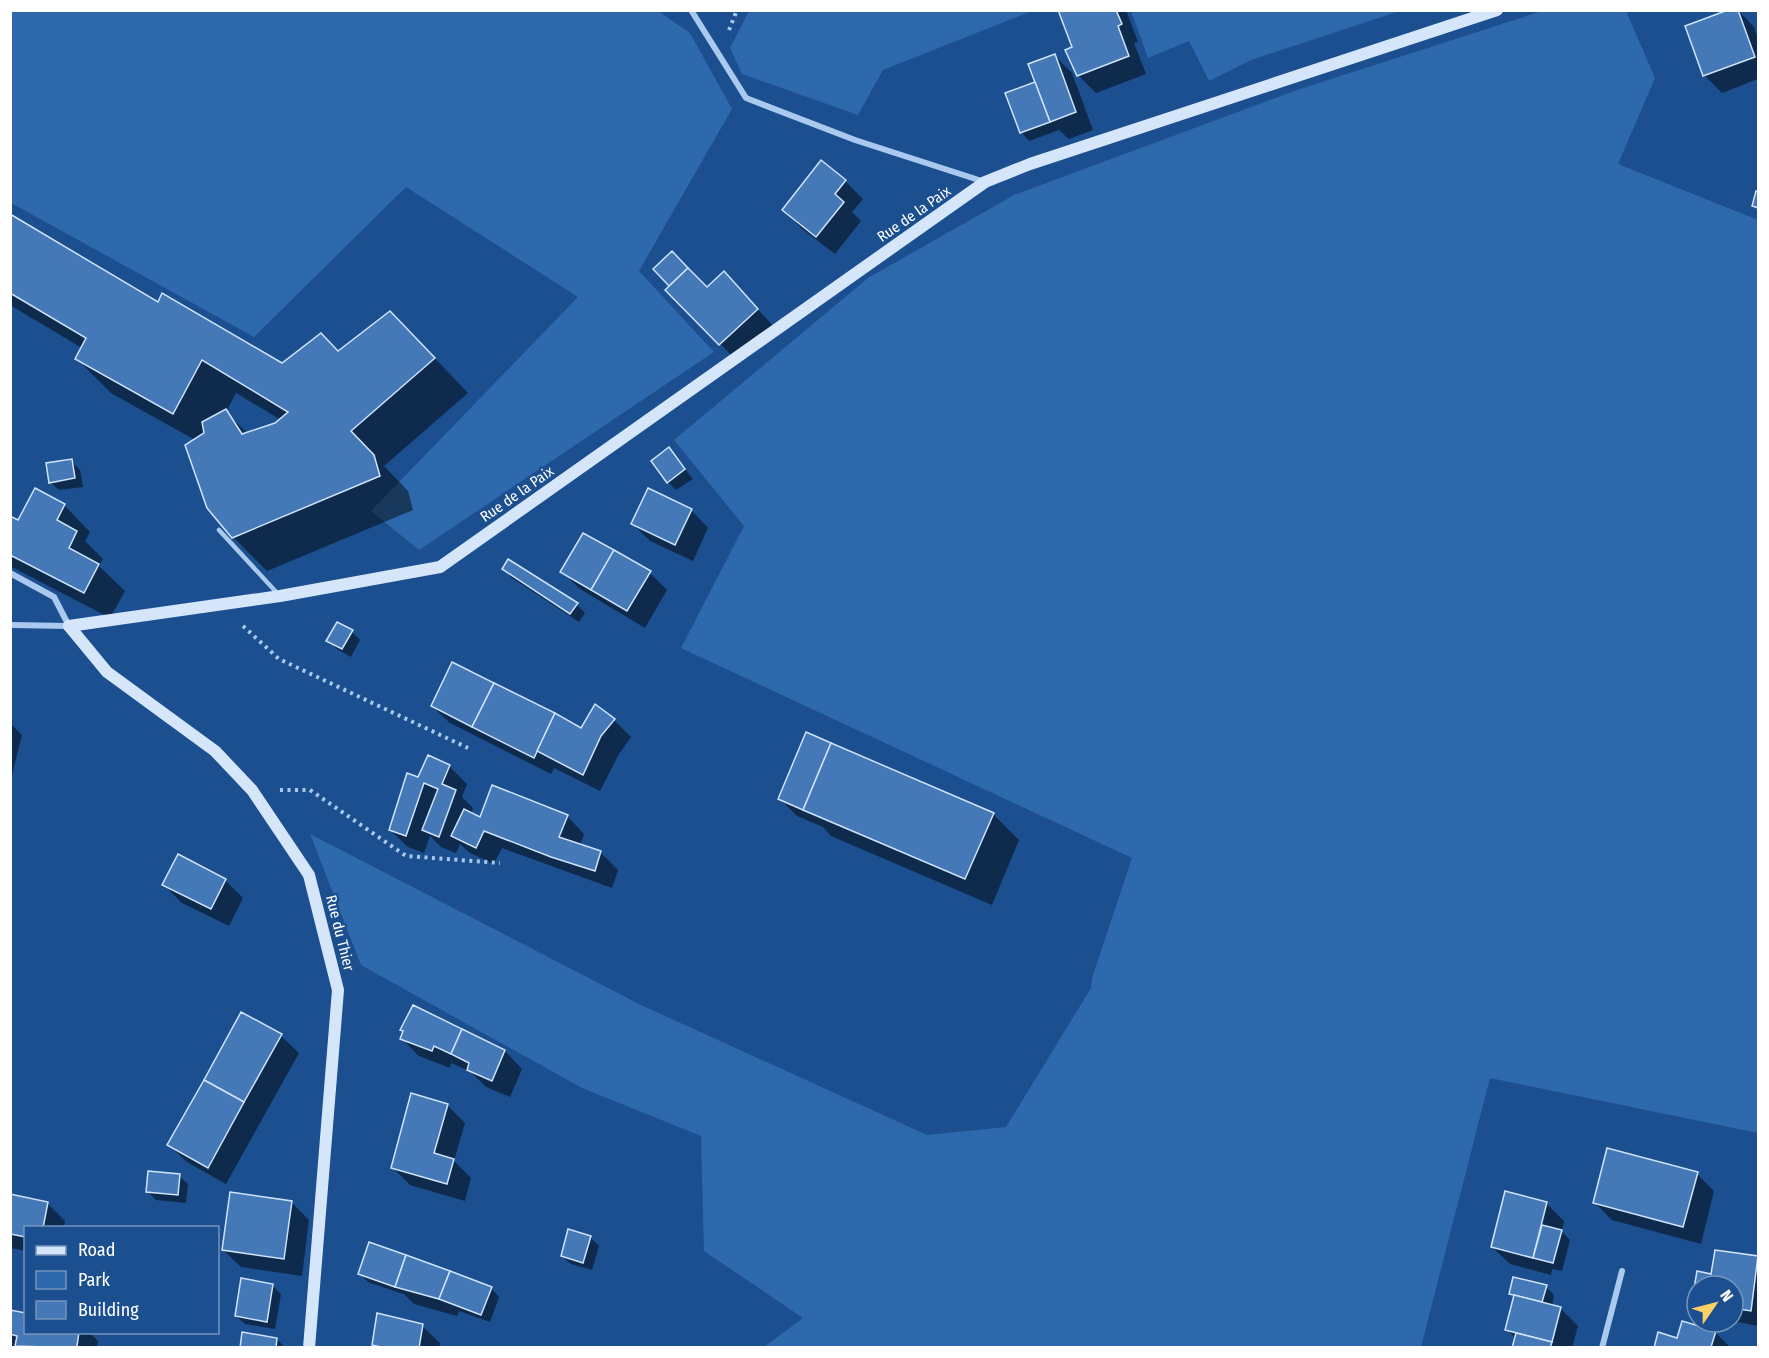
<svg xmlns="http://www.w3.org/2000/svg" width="1769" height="1358" font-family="'Fira Sans Condensed',sans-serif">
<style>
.green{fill:#2e69ad}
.shadow{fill:#0007;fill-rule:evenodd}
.building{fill:#4478b7;stroke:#cfe3fa;stroke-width:1.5}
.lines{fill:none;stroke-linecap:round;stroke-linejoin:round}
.path{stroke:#a9c9ee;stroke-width:4;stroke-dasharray:3 4.5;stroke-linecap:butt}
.lane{stroke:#a9c9ee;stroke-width:4.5}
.street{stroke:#a9c9ee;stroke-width:6}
.secondary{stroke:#d6e6fa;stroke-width:12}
.labels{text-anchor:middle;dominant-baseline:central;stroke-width:5;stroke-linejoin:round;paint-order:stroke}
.street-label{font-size:15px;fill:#fff;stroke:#1b4f8f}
</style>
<rect width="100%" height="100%" fill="#1b4f8f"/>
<g class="green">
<polygon points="11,10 658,11 690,33 732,109 639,271 714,352 419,550 371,511 578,297 406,187 254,337 11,203"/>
<polygon points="749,11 749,10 1032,11 883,70 858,115 742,74 730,48"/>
<polygon points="1131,11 1131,10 1400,11 1251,60 1209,81 1189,41 1148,58"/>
<polygon points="1542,11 1626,11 1655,78 1618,164 1758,220 1758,1133 1490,1078 1421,1347 764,1347 803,1318 704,1251 701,1136 582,1088 361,965 310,834 641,1005 927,1135 1006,1127 1091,988 1092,978 1132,858 681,648 744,526 674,440 868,278 1014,195 1294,91"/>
</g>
<g class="shadow">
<polygon points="1126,10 1138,42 1134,43 1146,74 1096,93 1078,75 1074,47 1060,11"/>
<polygon points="1738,10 1754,27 1758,39 1758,79 1722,93 1704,75"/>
<polygon points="1055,56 1072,73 1093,130 1069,139 1059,130 1029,141 1021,132 1037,83"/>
<polygon points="821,163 845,181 863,199 852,212 861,221 835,254 801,228 784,210"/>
<path d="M10 216 158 304 282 365 339 352 424 347 468 393 384 466 408 491 413 510 267 571 233 537 195 440 111 393 77 359 82 348 10 305ZM236 393 281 420 276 424 248 434 226 412Z"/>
<polygon points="672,253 707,289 724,273 775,328 737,361 667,290 671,286 655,270"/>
<polygon points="669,449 693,479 676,490 668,482"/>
<polygon points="71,461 80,470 83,487 59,490 50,482"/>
<polygon points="64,505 90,532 85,541 103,559 99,566 125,591 110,618 10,566 10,518 19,522"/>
<polygon points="691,510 708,528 693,561 650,541 633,524"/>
<polygon points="504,569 577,605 585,613 579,622 512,578"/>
<polygon points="562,572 650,573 667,590 645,628 580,589"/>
<polygon points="352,632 360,640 351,657 337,649 328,640"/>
<polygon points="432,706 582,730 614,720 631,737 619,754 600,791 554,768 551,774 450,723"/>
<polygon points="10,723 22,735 11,779 10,779"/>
<polygon points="449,766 467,784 462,797 473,808 471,814 480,819 567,816 584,834 580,845 600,852 618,870 612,888 502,848 494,864 470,853 460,844 456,853 441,847 430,836 424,853 408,847 390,830 419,779"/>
<polygon points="779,798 993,814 1019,840 992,905 831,836 823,827 797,816"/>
<polygon points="225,880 243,898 229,926 182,903 164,885"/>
<polygon points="413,1007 505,1051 522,1069 510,1097 486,1087 471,1072 451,1063 450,1068 419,1056 402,1039"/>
<polygon points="242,1014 281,1036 299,1053 226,1184 187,1162 169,1145"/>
<polygon points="447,1105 465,1123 454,1161 471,1178 465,1201 410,1185 392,1167"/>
<polygon points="1697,1174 1714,1191 1701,1244 1612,1220 1595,1203"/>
<polygon points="179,1176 188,1184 186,1203 156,1200 148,1192"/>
<polygon points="1506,1193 1547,1204 1564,1221 1562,1232 1570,1240 1562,1271 1552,1269 1551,1275 1510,1264 1492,1247"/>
<polygon points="10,1196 47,1203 65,1221 64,1228 26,1228 26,1251 10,1248"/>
<polygon points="291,1202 309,1220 302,1276 241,1267 223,1250"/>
<polygon points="590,1237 599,1246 592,1270 571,1264 562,1256"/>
<polygon points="1716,1251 1758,1258 1758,1326 1733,1321 1733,1286 1697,1286 1697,1303 1693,1300 1698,1273 1712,1276"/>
<polygon points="360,1273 491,1288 499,1297 490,1322 459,1311 457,1316 414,1304 403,1293 403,1294 368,1282"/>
<polygon points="273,1286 281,1294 275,1329 245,1324 236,1316"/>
<polygon points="1546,1287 1554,1295 1552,1306 1560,1308 1578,1326 1572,1348 1514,1348 1516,1339 1507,1329 1515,1298 1510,1294"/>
<polygon points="10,1312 26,1332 89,1332 98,1341 97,1348 11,1348"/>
<polygon points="422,1326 440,1343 439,1348 376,1348 373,1345"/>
<polygon points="1715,1332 1731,1348 1655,1348"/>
<polygon points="277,1339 285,1348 241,1348"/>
</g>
<g class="building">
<polygon points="1058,10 1116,10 1122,24 1118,26 1129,56 1077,76 1065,50 1072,47"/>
<polygon points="1728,10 1738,10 1755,57 1703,76 1685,26"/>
<polygon points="1055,54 1076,112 1050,122 1028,64"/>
<polygon points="1035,82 1050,122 1020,133 1005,93"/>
<polygon points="821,160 846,180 835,194 844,202 816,237 782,210"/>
<polygon points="1756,191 1758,192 1758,208 1752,206"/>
<polygon points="10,214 158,302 162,293 282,363 321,333 338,351 390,311 435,358 351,431 374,455 380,476 232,538 207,508 185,445 204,433 202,422 226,409 242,434 275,423 288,412 202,360 173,414 75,359 86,338 10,293"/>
<polygon points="672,251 688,268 669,286 653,269"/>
<polygon points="688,268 707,287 724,271 758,309 719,345 665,290"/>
<polygon points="669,447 685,469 667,483 651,461"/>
<polygon points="72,459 75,478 49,483 46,463"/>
<polygon points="35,488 65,504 57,520 77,531 69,548 99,564 84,593 10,555 10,516 18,520"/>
<polygon points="648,488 692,509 675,545 631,524"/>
<polygon points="583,533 614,550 591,590 560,572"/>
<polygon points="614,550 651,571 627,611 591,590"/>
<polygon points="508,559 578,603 570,614 502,569"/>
<polygon points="337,622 353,630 342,649 326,641"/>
<polygon points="452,662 494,683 472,727 431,706"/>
<polygon points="494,683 555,713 534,758 472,727"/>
<polygon points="595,704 615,719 601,736 583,775 537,751 555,713 581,728"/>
<polygon points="806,732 831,743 803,810 778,799"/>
<polygon points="831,743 994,813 965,879 803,810"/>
<polygon points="428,755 450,765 442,784 456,790 439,837 422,830 438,789 424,783 406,836 389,830 407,773 418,777"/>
<polygon points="492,785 568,815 559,837 601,851 595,871 551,857 484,831 476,848 451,836 464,809 480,817"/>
<polygon points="178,854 226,879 211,909 162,885"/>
<polygon points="413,1005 462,1029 451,1054 434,1046 432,1051 400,1039 403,1031 400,1030"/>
<polygon points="241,1012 282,1034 244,1102 204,1080"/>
<polygon points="462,1029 505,1050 492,1081 467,1070 469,1063 451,1054"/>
<polygon points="204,1080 244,1102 208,1168 167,1145"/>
<polygon points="411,1093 448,1104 434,1153 454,1159 447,1184 391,1168"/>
<polygon points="1607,1148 1698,1172 1683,1227 1593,1203"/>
<polygon points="148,1171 180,1174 178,1195 146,1192"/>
<polygon points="1505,1191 1547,1202 1533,1258 1491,1247"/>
<polygon points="230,1192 292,1201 284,1259 222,1250"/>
<polygon points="10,1194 48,1202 43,1228 26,1228 26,1237 10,1234"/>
<polygon points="1542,1225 1562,1230 1553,1263 1533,1258"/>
<polygon points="568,1229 591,1236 583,1263 561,1256"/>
<polygon points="369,1242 406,1255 395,1287 358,1274"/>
<polygon points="1715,1250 1758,1256 1751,1311 1733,1308 1733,1286 1697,1286 1697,1301 1692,1300 1697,1271 1711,1274"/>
<polygon points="406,1255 450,1271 439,1299 395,1287"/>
<polygon points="450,1271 492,1287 481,1315 439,1299"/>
<polygon points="1513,1277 1547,1285 1542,1302 1509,1294"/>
<polygon points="241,1278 273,1284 267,1322 235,1316"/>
<polygon points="1514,1295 1561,1307 1552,1342 1505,1330"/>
<polygon points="10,1310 26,1313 26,1332 79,1332 77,1346 76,1348 15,1346 17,1336 10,1334"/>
<polygon points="377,1313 423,1324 419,1348 385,1348 372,1345"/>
<polygon points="1682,1321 1716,1331 1711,1347 1654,1348 1658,1332 1677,1338"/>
<polygon points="242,1332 277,1338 276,1348 240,1348"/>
<polygon points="1516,1333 1552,1342 1550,1348 1512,1348"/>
</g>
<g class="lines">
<g class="path">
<polyline points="729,30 737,10"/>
<polyline points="243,626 279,659 468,748"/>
<polyline points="280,790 310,790 406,856 500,863"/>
</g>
<polyline class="lane" points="219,530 278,594"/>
<g class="street">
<polyline points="691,10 746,98 855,140 985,182"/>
<polyline points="10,573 54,597 69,626 10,625"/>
<polyline points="1602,1348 1622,1271"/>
</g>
<g class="secondary">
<polyline points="69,626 280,596 440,567 985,182 1030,164 1497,10"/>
<polyline points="69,626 107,672 215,751 252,790 309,875 338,990 309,1348"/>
</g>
</g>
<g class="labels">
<g class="street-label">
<text transform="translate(914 214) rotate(-35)">Rue de la Paix</text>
<text transform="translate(517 494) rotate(-35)">Rue de la Paix</text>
<text transform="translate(340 933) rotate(76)">Rue du Thier</text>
</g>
</g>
<rect width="1769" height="1358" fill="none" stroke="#ffffff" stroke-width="24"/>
<rect x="24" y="1226" width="195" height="108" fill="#1b4f8f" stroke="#7695bc" stroke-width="1.5"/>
<rect x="36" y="1246" width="30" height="9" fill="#d6e6fa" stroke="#7695bc" stroke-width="1.5"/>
<text x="78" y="1256" font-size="18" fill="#ffffff">Road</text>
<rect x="36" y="1271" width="30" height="18" fill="#2e69ad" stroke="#7695bc" stroke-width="1.5"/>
<text x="78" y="1286" font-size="18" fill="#ffffff">Park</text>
<rect x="36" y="1301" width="30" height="18" fill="#4478b7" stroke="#7695bc" stroke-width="1.5"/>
<text x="78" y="1316" font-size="18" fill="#ffffff">Building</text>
<g transform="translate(1715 1304) rotate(55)"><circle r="28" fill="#1b4f8f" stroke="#7695bc" stroke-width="1.5"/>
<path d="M0-4.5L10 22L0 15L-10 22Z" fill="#ffd166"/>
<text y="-9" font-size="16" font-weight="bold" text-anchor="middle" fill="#ffffff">N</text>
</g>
</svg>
